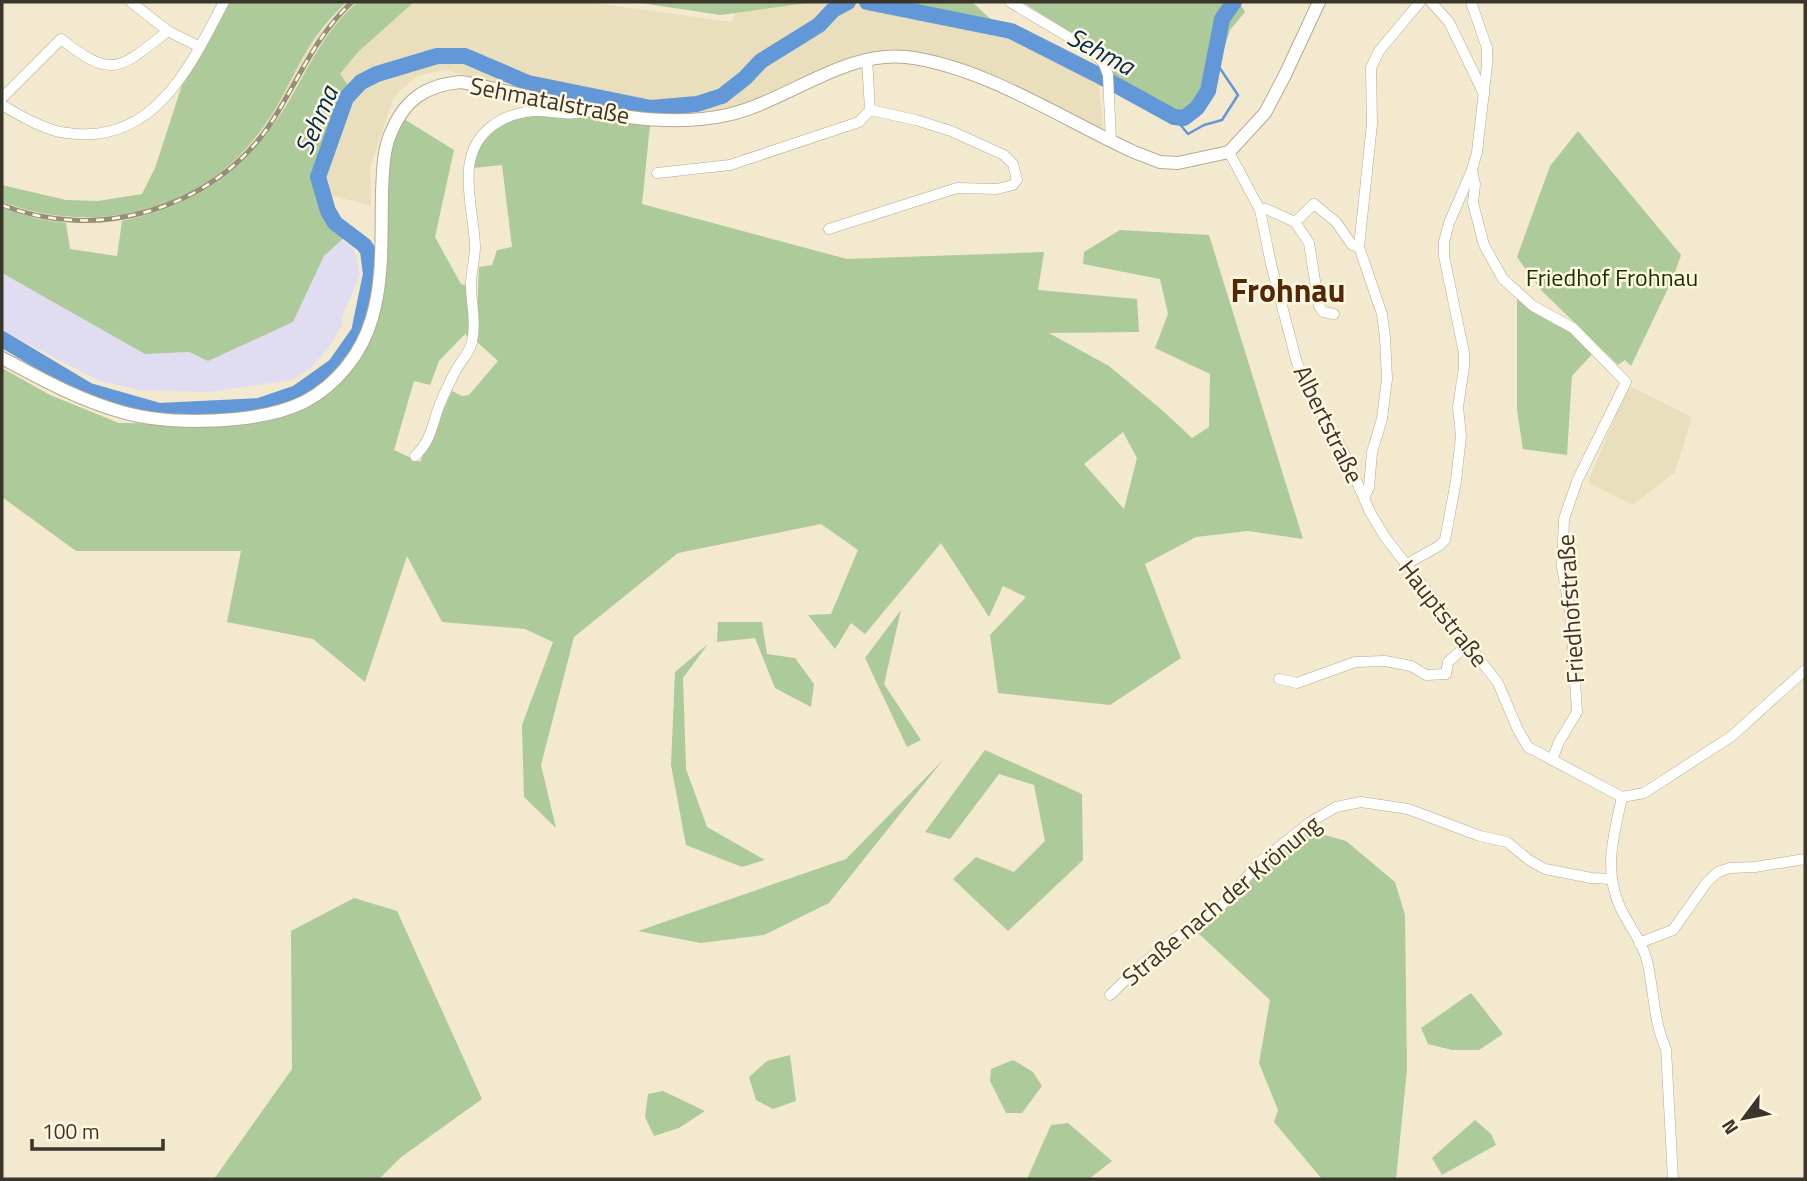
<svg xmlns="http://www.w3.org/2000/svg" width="1807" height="1181" font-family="'Titillium Web',sans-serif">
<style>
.commercial{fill:#e0ddf3}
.built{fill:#eadfbc}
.green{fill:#adca9a;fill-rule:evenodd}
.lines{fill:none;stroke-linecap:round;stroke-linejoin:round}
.stream{stroke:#6298d7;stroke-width:2.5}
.river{stroke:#6298d7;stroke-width:16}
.minor-casing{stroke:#b5ab91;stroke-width:11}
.secondary-casing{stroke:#b5ab91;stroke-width:14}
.minor{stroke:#fff;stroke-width:10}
.secondary{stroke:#fff;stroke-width:12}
.rail-casing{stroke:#958e7b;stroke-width:5}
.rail{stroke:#fff7e0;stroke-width:2.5;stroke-dasharray:8;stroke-linecap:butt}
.labels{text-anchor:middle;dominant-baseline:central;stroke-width:5;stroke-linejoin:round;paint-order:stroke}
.street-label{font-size:24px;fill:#39352a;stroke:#fff7e0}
.park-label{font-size:24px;fill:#193300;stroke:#fff7e0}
.water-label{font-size:26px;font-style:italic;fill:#022a52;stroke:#fff7e0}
.district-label{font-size:32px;font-weight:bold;fill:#552706;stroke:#fff7e0}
</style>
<rect width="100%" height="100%" fill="#f3e9ce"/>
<polygon class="commercial" points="341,240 354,249 360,275 342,317 343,324 328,349 309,369 292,380 208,392 140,390 99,381 2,330 2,273 145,354 189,352 208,361 293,322 324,256"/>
<g class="built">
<polygon points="346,2 358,2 317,49 271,129 239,165 195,196 151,215 95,224 47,221 2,208 2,202 19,208 75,219 94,219 149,209 192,190 234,160 256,137 287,88 310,45"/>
<polygon points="414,2 586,2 732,22 739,2 829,2 844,10 858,4 894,10 1005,36 1099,83 1103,129 960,64 896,51 722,112 664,117 569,102 445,70 417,76 394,97 370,167 371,206 322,193 318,177 340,74 358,52"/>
<polygon points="1632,387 1692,417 1675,472 1633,505 1588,482 1626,391"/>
</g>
<g class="green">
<path d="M229 2H346C332 16 319 31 309 47 293 73 282 102 264 126 204 212 98 237 2 202V185L66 200 98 201 142 194 155 168 182 85Z"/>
<path d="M358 2H414L358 52 340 74 353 92C345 110 318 161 318 178 319 200 332 220 348 234L324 256 293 322 208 361 189 352 145 354 2 273V208L38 219 66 223 70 249 117 256 122 221C202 205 253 163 293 94 312 60 328 27 358 2Z"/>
<polygon points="634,2 814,2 721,15"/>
<polygon points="884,2 972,2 997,25 1005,36 945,12"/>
<polygon points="1022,2 1239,2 1245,12 1230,30 1210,94 1199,112 1192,107 1175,112 1110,78 1111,65 1106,54"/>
<path d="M591 113 650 125 642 204 847 259 1044 252 1038 290 1137 299 1139 332 1049 333 1109 366 1162 410 1192 438 1209 427 1210 374 1155 348 1168 314 1160 279 1083 264 1084 252 1120 230 1209 235 1303 539 1248 531 1196 537 1145 564 1181 658 1110 705 998 693 990 635 1026 597 1003 586 989 617 941 543 865 634 851 623 835 649 808 615 831 614 858 550 821 524 678 553 574 637 541 765 556 828 524 797 522 725 553 642 525 629 442 622 407 556 365 682 313 639 227 622 241 551H76L2 497V368L50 395 119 423 233 424 340 383 376 323 389 161 394 136 404 119 454 150 435 237 461 284 468 286 472 315 468 337 465 334 439 361 430 385 414 381 394 450 420 462 452 391 462 396 469 395 498 361 476 341 479 267 492 265 497 250 512 247 502 165 473 168C476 160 478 150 483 142 507 107 553 115 591 113ZM1123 432 1137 458 1124 509 1084 464Z"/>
<polygon points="1578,131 1681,255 1673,278 1631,366 1625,360 1618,365 1541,290 1517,257 1550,166"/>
<polygon points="1517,291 1596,350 1572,376 1567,455 1523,449 1517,410"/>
<polygon points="901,610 884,684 921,740 907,747 865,658"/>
<polygon points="718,622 762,622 767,654 795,658 814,684 811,707 775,688 755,638 717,642"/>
<polygon points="708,644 683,678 686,769 707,827 765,860 742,867 686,845 671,765 675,672"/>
<polygon points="985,750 1082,794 1083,860 1008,931 953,879 976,857 1014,872 1045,841 1034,785 999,774 950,839 925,832"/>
<polygon points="943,760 829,903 764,935 701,943 638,931 846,859"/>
<polygon points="1307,830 1346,841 1395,882 1405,915 1407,1069 1396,1179 1322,1179 1274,1122 1278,1110 1259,1063 1270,1000 1198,933 1219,915 1263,868"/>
<polygon points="354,898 397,911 482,1099 400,1158 379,1179 214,1179 292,1069 291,931"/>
<polygon points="1471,993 1503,1034 1479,1050 1452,1050 1428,1044 1421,1028"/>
<polygon points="790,1055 796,1101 773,1109 756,1100 749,1077 767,1061"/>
<polygon points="1013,1060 1033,1072 1042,1086 1022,1113 1006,1113 990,1081 991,1069"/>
<polygon points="663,1091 705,1111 679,1128 654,1136 645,1117 648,1094"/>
<polygon points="1475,1120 1491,1134 1496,1145 1442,1175 1432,1158"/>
<polygon points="1068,1123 1112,1161 1089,1179 1027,1179 1051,1125"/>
</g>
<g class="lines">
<polyline class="stream" points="1174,117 1188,134 1204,125 1222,120 1238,95 1215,61"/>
<g class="river">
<polyline points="867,2 1011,31 1096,74 1174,117 1184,118 1197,108 1208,91 1222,19 1234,2"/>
<polyline points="2,339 89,391 159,411 259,406 297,393 335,366 359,332 371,274 368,251 364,245 335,223 328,211 318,177 346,98 361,82 377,74 437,56 465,56 528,83 651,108 697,104 722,96 745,78 761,61 819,25 833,10 848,2"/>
</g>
<defs>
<g id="minor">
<polyline points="131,2 168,31 200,47"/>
<polyline points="1010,2 1087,48 1103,62 1108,75 1111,141"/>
<polyline points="1431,2 1449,22 1484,94"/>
<path d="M2 98 61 39C113 80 119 69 168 31"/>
<path d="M2 105C19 115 36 125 56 131 62 133 70 133 77 134 158 140 192 62 224 2"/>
<polyline points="1229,152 1260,210 1271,264 1297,363 1307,387 1344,453 1370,512 1385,537 1498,683 1518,730 1528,747 1622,797"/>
<polyline points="1472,170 1475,184 1473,203 1484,245 1503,279 1533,306 1573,328 1626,382 1577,481 1564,519 1562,567 1571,618 1577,712 1559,742 1552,760"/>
<polyline points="657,173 730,165 859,122 870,110"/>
<polyline points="1260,210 1266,209 1295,222 1314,204 1336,222 1352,245 1359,247"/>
<polyline points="1295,222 1309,243 1319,306 1323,312 1334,314"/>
<polyline points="829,229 957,188 997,189 1013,185 1017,180 1013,164 1004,155 951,131 916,120 870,110 867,59"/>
<path d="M415 456C430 442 432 427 438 409 443 395 450 382 456 370 461 361 470 352 472 342 476 323 472 307 471 289 470 275 475 261 475 246 474 207 453 155 492 126 504 117 521 111 537 111 555 111 573 118 589 109"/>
<polyline points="1365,496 1369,487 1372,452 1382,419 1387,379 1385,337 1382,314 1359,247 1372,124 1371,68 1379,51 1420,2"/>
<polyline points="1405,565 1439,546 1445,540 1456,481 1461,436 1458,407 1464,367 1464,353 1444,256 1444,242 1449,223 1472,170 1477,152 1487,65 1487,48 1471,2"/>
<polyline points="1279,679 1297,683 1355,662 1385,661 1411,666 1426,675 1446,674 1448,662 1467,645"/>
<path d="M1622 797C1614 835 1603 869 1620 907 1629 926 1644 944 1648 965 1654 993 1654 1023 1666 1049L1673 1179"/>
<polyline points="1622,797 1644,793 1732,736 1805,670"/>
<polyline points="1639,943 1673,930 1707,882 1718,872 1730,868 1755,867 1805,859"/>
<polyline points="1110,995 1140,966 1174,939 1207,918 1224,903 1260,862 1309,823 1336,807 1361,802 1408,809 1480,836 1507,842 1529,860 1545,869 1591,878 1612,879"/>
</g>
<path id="secondary" d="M2 358C41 379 79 400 122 412 170 426 259 424 304 402 337 385 362 353 372 318 384 278 381 234 382 192 383 173 383 152 390 135 404 100 425 85 461 82 544 97 644 134 727 115 786 102 845 50 906 57 983 66 1064 120 1134 152L1160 162 1178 163 1229 152 1265 113 1285 75 1319 2"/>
</defs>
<use href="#minor" class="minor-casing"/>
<use href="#secondary" class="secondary-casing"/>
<use href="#minor" class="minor"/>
<use href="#secondary" class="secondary"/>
<defs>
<path id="rail" d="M2 205C96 242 210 211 269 126 297 84 314 37 352 2"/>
</defs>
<use href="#rail" class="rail-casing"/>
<use href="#rail" class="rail"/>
</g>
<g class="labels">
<g class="street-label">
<text transform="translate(550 100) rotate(11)">Sehmatalstraße</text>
<text transform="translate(1329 424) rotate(64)">Albertstraße</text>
<text transform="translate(1570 609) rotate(-94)">Friedhofstraße</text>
<text transform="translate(1444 613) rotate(52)">Hauptstraße</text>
<text transform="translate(1221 900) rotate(-40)">Straße nach der Krönung</text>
</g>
<g class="park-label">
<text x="1612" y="277">Friedhof Frohnau</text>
</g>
<g class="water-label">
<text transform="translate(1101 51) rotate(28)">Sehma</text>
<text transform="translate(316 120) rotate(-67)">Sehma</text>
</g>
<g class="district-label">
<text x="1288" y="290">Frohnau</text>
</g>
</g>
<rect width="1807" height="1181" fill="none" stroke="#39352a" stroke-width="7"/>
<g transform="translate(1744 1118) rotate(238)" stroke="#fff7e0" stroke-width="5" paint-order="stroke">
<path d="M0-5L12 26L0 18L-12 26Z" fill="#39352a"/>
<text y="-10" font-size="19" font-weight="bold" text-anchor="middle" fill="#39352a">N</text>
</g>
<path d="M32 1139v10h131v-10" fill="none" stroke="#39352a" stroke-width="3.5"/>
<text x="42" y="1139" font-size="21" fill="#39352a" stroke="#fff7e0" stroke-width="5" paint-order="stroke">100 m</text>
</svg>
